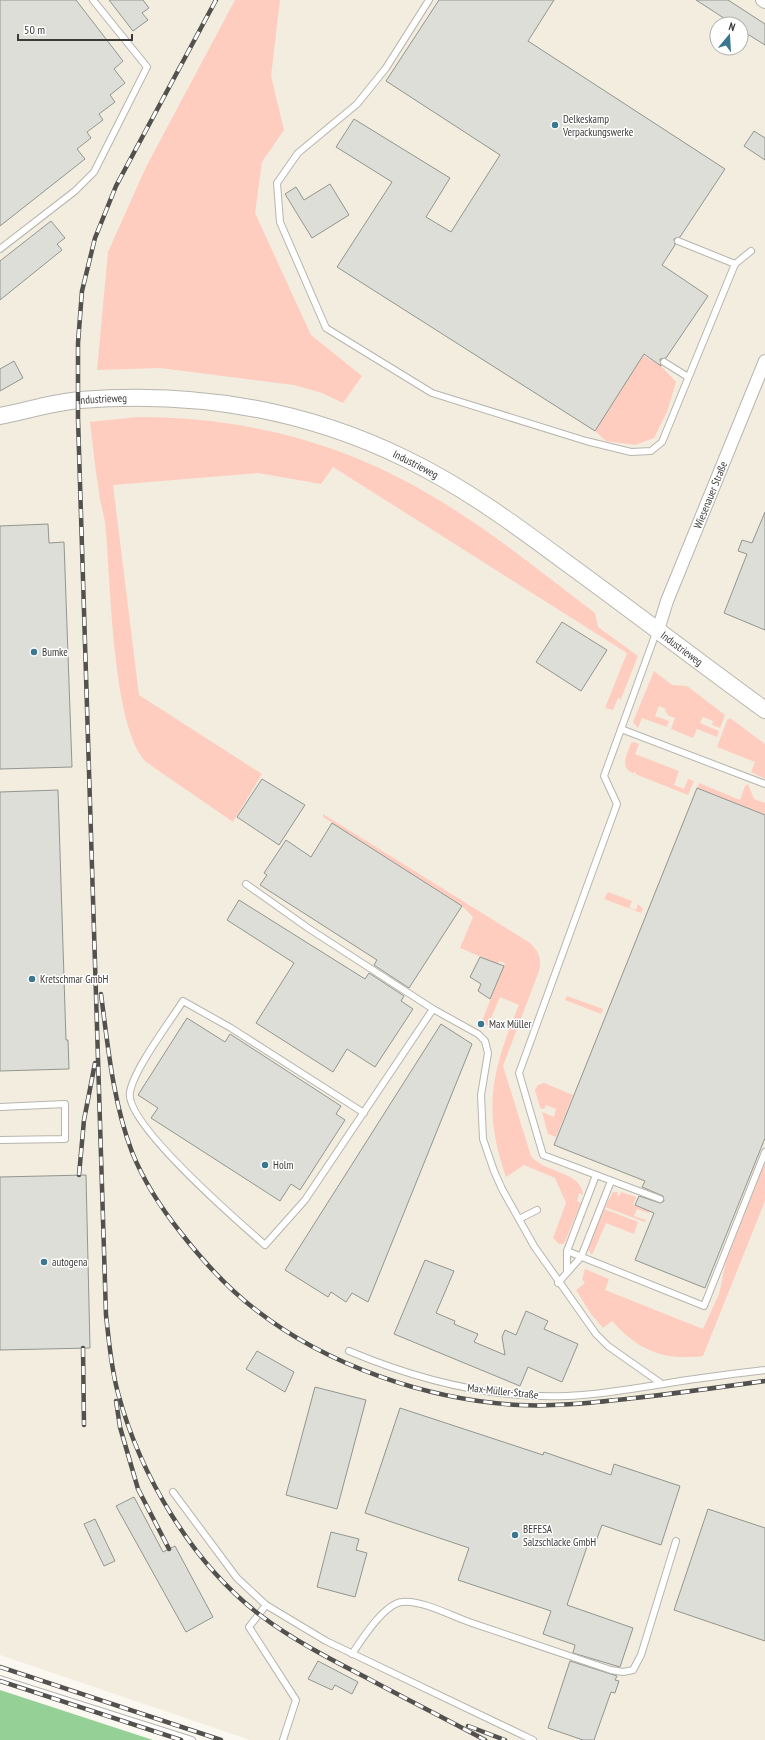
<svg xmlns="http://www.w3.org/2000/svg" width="765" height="1740" font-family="'PT Sans Narrow',sans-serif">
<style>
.built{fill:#f2eddf;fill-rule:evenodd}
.green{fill:#fecdbf}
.water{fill:#95d197}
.building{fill:#dcded7;stroke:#93958f}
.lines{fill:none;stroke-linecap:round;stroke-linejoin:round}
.service-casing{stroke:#b7b5ae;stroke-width:8}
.minor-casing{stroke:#b7b5ae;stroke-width:14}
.tertiary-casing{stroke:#b7b5ae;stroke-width:18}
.service{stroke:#fff;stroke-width:6}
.minor{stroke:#fff;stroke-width:12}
.tertiary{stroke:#fff;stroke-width:16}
.rail-casing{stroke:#53514e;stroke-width:4.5}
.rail{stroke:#fff;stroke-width:3;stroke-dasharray:9;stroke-linecap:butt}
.poi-dot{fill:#3b778f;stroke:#fff;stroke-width:1.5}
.labels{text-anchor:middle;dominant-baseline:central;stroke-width:3;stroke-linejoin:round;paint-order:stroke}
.poi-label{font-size:11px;fill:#3c3b38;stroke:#fff;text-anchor:start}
.street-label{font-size:11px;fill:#3c3b38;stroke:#fff}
</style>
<rect width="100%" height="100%" fill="#fbf8f1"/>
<path class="built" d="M0 0H765V1740H250L0 1655ZM717 24H741V48H717Z"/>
<g class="green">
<polygon points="235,0 280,0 271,76 284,130 262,162 255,213 311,335 362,376 343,403 322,393 294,385 160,368 97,370 108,252 146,167"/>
<polygon points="643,355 661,366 676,382 667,412 654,438 635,445 606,441 595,431"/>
<path d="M138 417C244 417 341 442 432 496 490 530 542 573 595 613L598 627 638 656 621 699 618 698 613 710 605 708 627 653 333 467 321 484 258 473 113 485 139 695 262 774 233 822 146 762C111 726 111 575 105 522 103 511 100 502 99 492 95 469 93 445 90 422Z"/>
<polygon points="654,671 672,685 687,686 725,715 720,728 712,725 713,721 703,717 700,723 719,731 717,737 697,729 693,738 671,729 675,718 667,715 668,713 665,712 666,709 659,706 655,716 669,721 667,727 642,718 638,728 633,722"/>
<polygon points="730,718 765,744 765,779 751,772 755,762 717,747 727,720"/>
<path d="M634 742 639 744 635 754 679 771 674 785 684 789 688 779 694 781 688 795 635 774 636 772 633 773C619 768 627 754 631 743Z"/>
<polygon points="699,783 740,800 745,786 748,784 754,799 765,803 765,815 697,788"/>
<path d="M323 814 530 943C539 952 542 958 539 971L503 1066 531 1156C544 1173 582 1171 583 1195L579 1193 577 1201 581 1203 564 1244H559L553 1238 566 1203 555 1178 524 1165 506 1177C482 1108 492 1070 519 1005L500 997 488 1025 480 1026 505 963 499 961 498 964 460 948 473 917 462 906 436 889 323 817Z"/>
<polygon points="608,892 632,901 629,908 636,910 638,904 643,909 641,913 604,899"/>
<polygon points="567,996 603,1009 601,1014 565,1000"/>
<polygon points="544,1083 573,1095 556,1137 548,1134 542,1112 554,1117 556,1109 546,1105 544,1109 540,1108 535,1090 538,1085"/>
<path d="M765 1162V1201L703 1356C663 1361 638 1350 612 1321L603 1328 591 1314 576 1290 585 1283 582 1279 585 1269 609 1279 605 1290 703 1329 719 1294 726 1261Z"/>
<polygon points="613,1192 618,1192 617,1195 619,1196 621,1192 636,1197 633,1205 643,1209 653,1204 649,1213 637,1209 634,1216 646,1220 645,1222 605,1207"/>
<polygon points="604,1209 638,1222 634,1234 606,1223 592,1255 588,1250"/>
</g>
<polygon class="water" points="0,1690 153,1740 0,1740"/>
<g class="building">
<polygon points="0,0 76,0 123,61 114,69 125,83 110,95 115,102 99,114 103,120 87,132 91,138 77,149 85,159 0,226"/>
<polygon points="109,0 143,0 149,8 142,13 148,20 133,31"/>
<polygon points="439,0 554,0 528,41 725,169 680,237 674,239 675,245 662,265 708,296 666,358 660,359 661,366 644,354 595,431 337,267 392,182 336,147 354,119 450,178 426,217 451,232 500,155 386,81"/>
<polygon points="696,0 728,0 765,24 765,45 741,30 741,24 733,24"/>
<polygon points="754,131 765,138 765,160 744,146"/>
<polygon points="330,184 349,215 312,238 285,194 296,187 304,200"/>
<polygon points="51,221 65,238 57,244 62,250 0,300 0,261"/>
<polygon points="14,361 23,378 0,391 0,369"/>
<polygon points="765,512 765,630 724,613 747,554 738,551 742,540 752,543"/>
<polygon points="48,524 49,543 64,542 72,767 0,769 0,526"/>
<polygon points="562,622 607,650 581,691 536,662"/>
<polygon points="262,779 305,805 279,845 237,817"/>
<polygon points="697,788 765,815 765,1138 705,1288 635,1260 654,1213 635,1205 639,1196 660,1203 664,1201 663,1196 642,1187 645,1181 554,1145"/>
<polygon points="58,790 66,1040 68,1040 69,1069 0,1071 0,792"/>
<polygon points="332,823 462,906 409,988 374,965 377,960 260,885 267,875 264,873 286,840 311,857"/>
<polygon points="239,900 365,979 369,973 404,996 401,1001 413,1009 375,1067 347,1049 333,1072 256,1023 294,963 227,920"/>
<polygon points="480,957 504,966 490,999 478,991 481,984 470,977"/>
<polygon points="187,1018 225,1042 230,1034 341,1106 336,1114 345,1120 300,1190 291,1184 280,1201 151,1118 158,1108 138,1095"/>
<polygon points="441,1024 472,1044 368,1302 352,1293 346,1302 331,1292 328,1297 285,1270"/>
<polygon points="86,1175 90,1348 0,1350 0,1177"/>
<polygon points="425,1260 454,1271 436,1313 455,1321 454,1324 478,1334 474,1342 505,1355 502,1337 505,1330 516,1335 526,1311 548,1321 544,1329 578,1344 562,1382 528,1367 520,1386 394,1334"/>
<polygon points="257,1351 294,1372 285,1392 246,1369"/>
<polygon points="315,1387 366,1400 337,1509 286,1495"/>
<polygon points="400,1408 543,1455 544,1452 611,1475 614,1464 680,1486 661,1545 602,1525 596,1541 590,1538 567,1605 633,1628 620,1667 573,1653 575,1645 543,1634 551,1611 458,1580 469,1548 365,1513"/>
<polygon points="134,1497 163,1552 175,1546 213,1617 186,1632 116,1506"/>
<polygon points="708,1509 765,1528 765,1641 674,1610"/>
<polygon points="95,1519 115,1561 104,1566 84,1524"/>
<polygon points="331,1532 359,1539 356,1550 367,1553 355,1597 317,1587"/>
<polygon points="318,1661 358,1682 352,1694 335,1685 332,1690 308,1679"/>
<polygon points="570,1661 617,1676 615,1680 619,1681 615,1693 611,1692 594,1740 583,1740 548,1728"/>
</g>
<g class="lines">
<defs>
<g id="service">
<polyline points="429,0 386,68 357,104 298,153 277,183 280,222 326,328 432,393 586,441 631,452 651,451 662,442 735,264 751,251"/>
<polyline points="678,241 735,264"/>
<polyline points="0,249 75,191 94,172 147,67 93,0"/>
<polyline points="664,362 688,377"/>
<polyline points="657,630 604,776 617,804 519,1073 543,1155 660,1199"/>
<polyline points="621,729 765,784"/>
<polyline points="246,884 308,928 433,1009 478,1034 485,1041 488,1053 481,1095 483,1139 494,1171 502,1189 534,1246 596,1334 608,1346 662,1384"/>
<polyline points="0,1107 65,1104 65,1139 0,1140"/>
<path d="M364 1113 231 1028 183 1001C169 1023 134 1069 130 1092 124 1123 240 1223 265 1245L305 1200 433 1009"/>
<polyline points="519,1219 537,1210"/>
<polyline points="567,1251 704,1306 765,1152"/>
<polyline points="567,1272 567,1251 596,1175"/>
<polyline points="558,1283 581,1257 611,1181"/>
<path d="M349 1351C418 1380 491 1399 567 1396 599 1395 631 1389 663 1384 697 1378 731 1374 765 1370"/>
<polyline points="173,1492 237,1578 266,1605 326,1641 533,1740"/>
<polyline points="266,1605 249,1627 296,1700 283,1740"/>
<path d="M352 1654C362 1639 384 1604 402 1602 419 1599 452 1616 469 1622 516 1638 563 1654 611 1670L623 1672 633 1670 641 1655 676 1541"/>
<polyline points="0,1679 192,1740"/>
</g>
<g id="minor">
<polyline points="762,0 765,2"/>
<path id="s1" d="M658 630 667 601 765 361"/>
</g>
<g id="tertiary">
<path id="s2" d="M0 416C26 411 54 402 80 400 193 391 304 409 406 459 464 487 517 526 568 564 634 612 699 662 765 710"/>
</g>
</defs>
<use href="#service" class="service-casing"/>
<use href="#minor" class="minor-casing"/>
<use href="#tertiary" class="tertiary-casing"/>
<use href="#service" class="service"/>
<use href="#minor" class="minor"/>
<use href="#tertiary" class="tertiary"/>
<defs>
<g id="rail">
<path d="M216 0 116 186 95 238 82 291 78 343V419L106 1315C109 1341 111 1368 118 1393 140 1475 192 1563 260 1615 293 1640 330 1659 367 1678 406 1699 446 1719 485 1740"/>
<path d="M101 994C108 1047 113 1102 132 1152 144 1182 161 1208 181 1233 203 1261 227 1288 256 1310 328 1366 428 1400 519 1405 558 1407 596 1402 635 1398 679 1393 722 1387 765 1381"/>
<polyline points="79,1175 84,1120 95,1063"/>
<polyline points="83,1348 84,1425"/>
<polyline points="116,1401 120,1427 138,1489 169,1549"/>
<polyline points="0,1667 221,1740"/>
<polyline points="0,1681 181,1740"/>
<polyline points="468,1726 505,1740"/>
</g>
</defs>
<use href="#rail" class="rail-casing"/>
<use href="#rail" class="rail"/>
</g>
<g class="poi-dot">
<circle cx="555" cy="125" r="4"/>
<circle cx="34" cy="652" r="4"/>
<circle cx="32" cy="979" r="4"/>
<circle cx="481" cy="1024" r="4"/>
<circle cx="265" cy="1165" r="4"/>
<circle cx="44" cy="1262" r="4"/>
<circle cx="515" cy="1535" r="4"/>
</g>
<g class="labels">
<g class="poi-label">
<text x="563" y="119">Delkeskamp<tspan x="563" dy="13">Verpackungswerke</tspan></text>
<text x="42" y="652">Bumke</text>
<text x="40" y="979">Kretschmar GmbH</text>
<text x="489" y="1024">Max Müller</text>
<text x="273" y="1165">Holm</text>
<text x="52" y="1262">autogena</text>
<text x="523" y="1529">BEFESA<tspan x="523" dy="13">Salzschlacke GmbH</tspan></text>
</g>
<g class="street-label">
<text stroke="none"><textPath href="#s2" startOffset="104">Industrieweg</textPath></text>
<text stroke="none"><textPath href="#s2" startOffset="428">Industrieweg</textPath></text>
<text stroke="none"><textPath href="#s1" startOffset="145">Wiesenauer Straße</textPath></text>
<text stroke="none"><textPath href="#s2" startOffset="752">Industrieweg</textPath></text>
<text transform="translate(503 1391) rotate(6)">Max-Müller-Straße</text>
</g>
</g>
<g transform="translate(729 36) rotate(18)"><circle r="19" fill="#ffffff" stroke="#b1b1af"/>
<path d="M0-3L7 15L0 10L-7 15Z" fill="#3b778f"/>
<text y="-6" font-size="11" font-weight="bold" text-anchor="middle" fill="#3c3b38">N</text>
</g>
<path d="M18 34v6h114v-6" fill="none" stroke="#3c3b38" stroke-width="2"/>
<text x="24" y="34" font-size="12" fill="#3c3b38" stroke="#ffffff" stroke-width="3" paint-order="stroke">50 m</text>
</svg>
